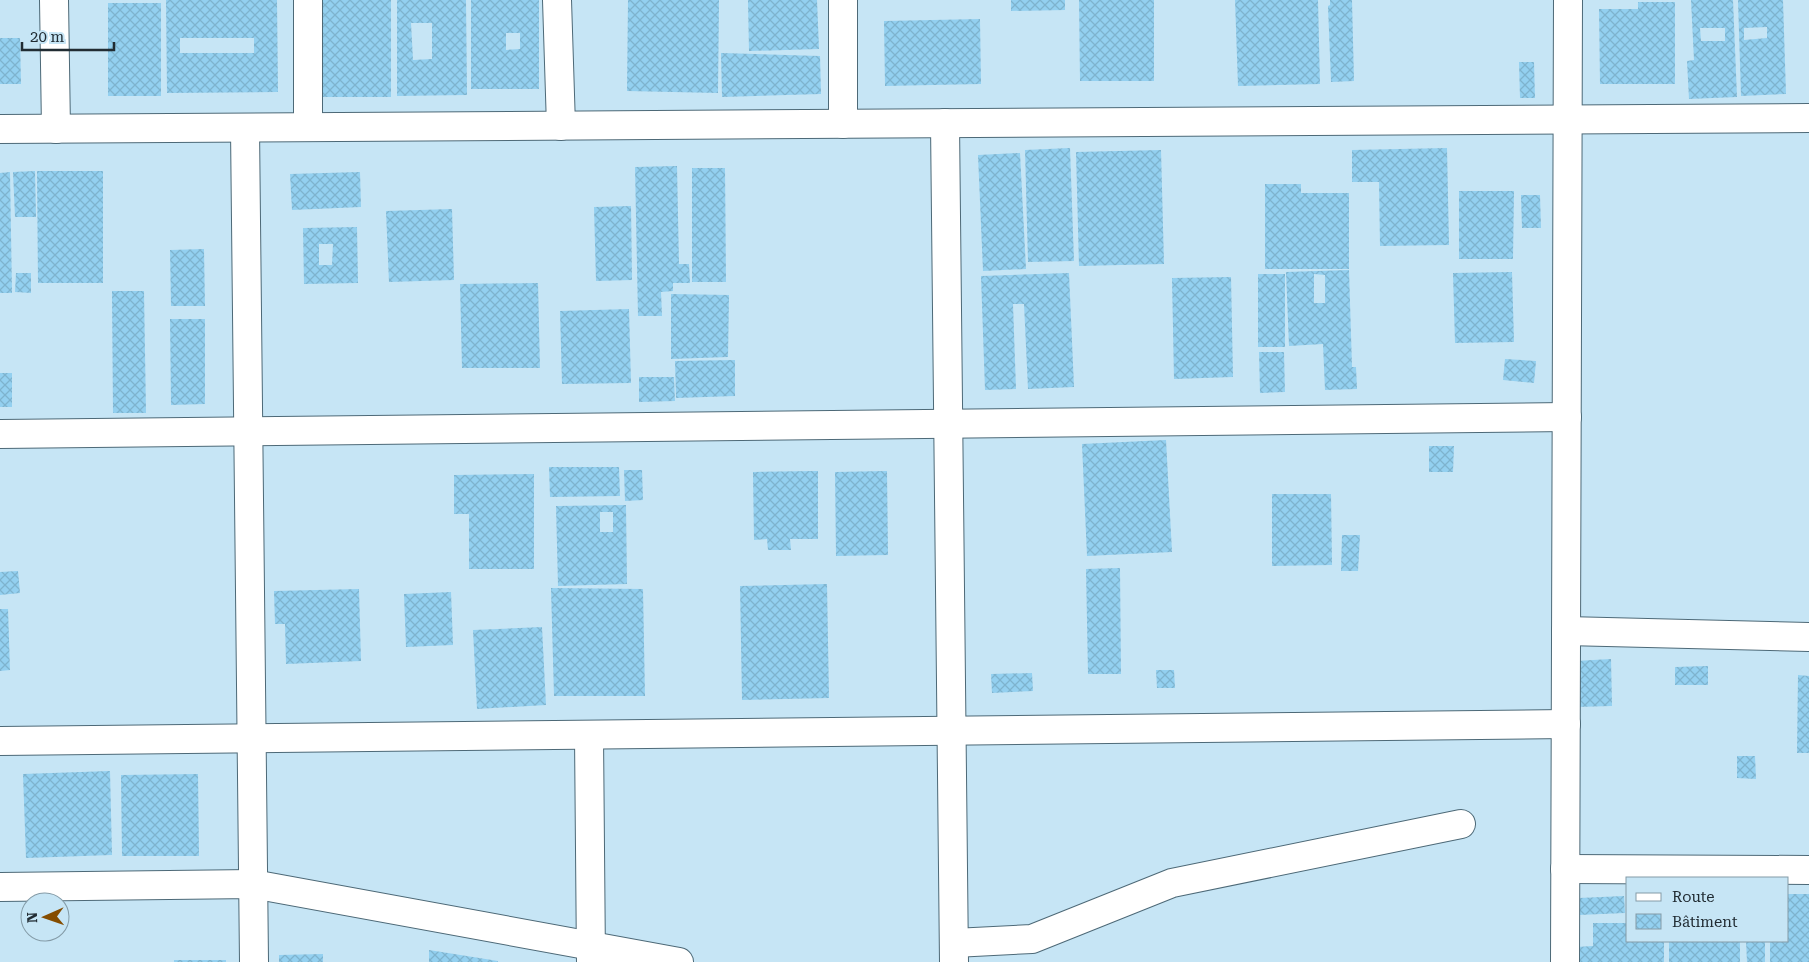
<svg xmlns="http://www.w3.org/2000/svg" width="1809" height="962" font-family="'Roboto Serif',serif">
<style>
.building{fill:url(#building-cross-hatch);fill-rule:evenodd}
.lines{fill:none;stroke-linecap:round;stroke-linejoin:round}
.minor-casing{stroke:#4d6977;stroke-width:30}
.minor{stroke:#fff;stroke-width:28}
</style>
<defs>
<pattern id="building-cross-hatch" width="8" height="8" patternUnits="userSpaceOnUse" patternTransform="scale(1.25)"><rect width="8" height="8" fill="#93d0f0"/><path d="M0 0l8 8M0 8l8-8" fill="none" stroke="#7eb3ce"/></pattern>
</defs>
<rect width="100%" height="100%" fill="#c6e5f5"/>
<g class="building">
<path d="M166 0H277L278 92 167 93ZM180 38H254V53H180Z"/>
<rect x="322" y="0" width="69" height="97"/>
<path d="M397 0H466L467 95 397 96ZM411 23H432V59L413 60Z"/>
<path d="M471 0H539V89H471ZM506 33H520V49L506 50Z"/>
<polygon points="628,0 719,0 718,93 627,91"/>
<polygon points="748,0 817,0 819,49 749,51"/>
<polygon points="1011,0 1065,0 1065,10 1011,11"/>
<polygon points="1079,0 1154,0 1154,81 1080,81"/>
<polygon points="1235,0 1318,0 1320,84 1238,86"/>
<polygon points="1330,0 1352,0 1354,81 1331,82 1328,6 1330,5"/>
<path d="M1691 0H1733L1737 97 1689 99 1687 61 1694 60ZM1700 28H1725V41H1701Z"/>
<path d="M1738 0H1783L1786 94 1741 96ZM1767 27V38L1744 40V28Z"/>
<polygon points="1638,2 1675,2 1675,84 1600,84 1599,9 1638,9"/>
<rect x="108" y="3" width="53" height="93"/>
<polygon points="980,19 981,84 885,86 884,21"/>
<polygon points="0,38 20,38 21,84 0,84"/>
<polygon points="721,53 820,56 821,94 722,97"/>
<polygon points="1519,62 1534,62 1535,98 1520,98"/>
<polygon points="1070,148 1074,261 1028,262 1025,150"/>
<polygon points="1447,148 1449,245 1380,246 1379,182 1352,182 1352,150"/>
<polygon points="1161,150 1164,264 1079,266 1076,152"/>
<polygon points="1020,153 1026,269 983,271 978,155"/>
<polygon points="677,166 679,264 689,264 690,283 673,283 673,291 661,292 662,316 638,316 635,167"/>
<polygon points="692,168 725,168 726,282 692,282"/>
<polygon points="35,171 36,217 15,217 13,172"/>
<polygon points="37,171 103,171 103,283 38,283"/>
<polygon points="10,172 12,293 0,293 0,173"/>
<polygon points="360,172 361,207 292,210 290,174"/>
<polygon points="1265,184 1301,184 1301,193 1349,193 1349,269 1265,269"/>
<polygon points="1459,191 1514,191 1513,259 1459,259"/>
<polygon points="1521,195 1540,195 1541,228 1522,228"/>
<polygon points="631,206 632,280 596,281 594,207"/>
<polygon points="452,209 454,280 389,282 386,211"/>
<path d="M357 227 358 283 304 284 303 228ZM319 244H333L332 265H319Z"/>
<polygon points="204,249 205,306 171,306 170,250"/>
<path d="M1349 270 1352 367H1356L1357 389 1325 390 1323 344 1289 346 1286 272ZM1314 274 1325 275V303H1314Z"/>
<polygon points="1512,272 1514,342 1455,343 1453,273"/>
<polygon points="16,273 31,273 31,293 15,292"/>
<polygon points="1069,273 1074,387 1028,389 1024,304 1013,304 1016,389 985,390 981,276"/>
<rect x="1258" y="274" width="27" height="73"/>
<polygon points="1231,277 1233,377 1174,379 1172,278"/>
<polygon points="538,283 540,368 462,368 460,284"/>
<polygon points="112,291 144,291 146,413 113,413"/>
<polygon points="671,294 729,295 728,357 671,359"/>
<polygon points="629,309 631,383 562,384 560,311"/>
<polygon points="170,319 205,319 205,404 171,405"/>
<polygon points="1259,352 1284,352 1285,392 1260,393"/>
<polygon points="1505,359 1536,361 1534,383 1503,380"/>
<polygon points="735,360 735,396 676,398 675,361"/>
<rect x="0" y="373" width="12" height="34"/>
<polygon points="639,377 674,377 675,401 639,402"/>
<polygon points="1166,440 1172,552 1087,556 1082,444"/>
<polygon points="1429,446 1454,446 1453,472 1429,472"/>
<polygon points="549,467 619,467 620,496 550,497"/>
<polygon points="624,470 642,470 643,500 625,501"/>
<polygon points="818,471 818,539 790,539 791,550 768,550 767,539 754,540 753,472"/>
<polygon points="887,471 888,555 836,556 835,472"/>
<polygon points="534,474 534,569 469,569 469,514 454,514 454,475"/>
<polygon points="1272,494 1331,494 1332,565 1272,566"/>
<path d="M626 505 627 584 558 586 556 506ZM600 512H613V532H600Z"/>
<polygon points="1342,535 1360,535 1358,571 1341,571"/>
<polygon points="1120,568 1121,674 1088,674 1086,569"/>
<polygon points="18,571 20,593 0,595 0,572"/>
<polygon points="827,584 829,698 742,700 740,586"/>
<polygon points="551,588 643,589 645,696 554,696"/>
<polygon points="359,589 361,661 286,664 285,624 275,624 274,591"/>
<polygon points="451,592 453,645 406,647 404,594"/>
<polygon points="0,609 8,609 10,670 0,671"/>
<polygon points="542,627 546,705 477,709 473,630"/>
<polygon points="1611,659 1612,706 1576,707 1575,661"/>
<polygon points="1708,666 1708,685 1675,685 1675,667"/>
<polygon points="1156,670 1174,670 1175,688 1157,688"/>
<polygon points="1032,673 1033,691 992,693 991,674"/>
<polygon points="1798,675 1809,676 1809,753 1797,753"/>
<polygon points="1737,756 1755,756 1756,779 1737,778"/>
<polygon points="110,771 112,855 26,858 23,774"/>
<polygon points="198,774 199,856 122,856 121,775"/>
<polygon points="1788,894 1809,894 1809,962 1770,962 1770,941 1788,941"/>
<polygon points="1624,896 1625,913 1579,915 1579,898"/>
<polygon points="1593,923 1628,923 1628,941 1664,941 1664,962 1576,962 1576,947 1593,946"/>
<rect x="1669" y="941" width="71" height="21"/>
<polygon points="1746,941 1765,941 1765,962 1747,962"/>
<polygon points="429,950 498,961 498,962 429,962"/>
<polygon points="323,954 323,962 279,962 279,955"/>
<rect x="174" y="960" width="52" height="2"/>
</g>
<g class="lines">
<defs>
<g id="minor">
<polyline points="54,0 56,129"/>
<polyline points="557,0 561,126"/>
<polyline points="843,0 843,124"/>
<polyline points="945,123 954,962"/>
<polyline points="308,127 308,0"/>
<polyline points="245,128 254,962"/>
<polyline points="0,129 1809,118"/>
<polyline points="0,434 1567,417"/>
<polyline points="1566,631 1809,637"/>
<polyline points="589,735 591,962"/>
<polyline points="0,741 1566,724"/>
<polyline points="1565,869 1809,870"/>
<polyline points="0,887 253,884 679,962"/>
<polyline points="954,943 1032,939 1172,883 1461,824"/>
<polyline points="1565,962 1568,0"/>
</g>
</defs>
<use href="#minor" class="minor-casing"/>
<use href="#minor" class="minor"/>
</g>
<rect x="1626" y="877" width="162" height="65" fill="#c6e5f5" stroke="#849ba7"/>
<rect x="1636" y="893" width="25" height="8" fill="#ffffff" stroke="#849ba7"/>
<text x="1672" y="902" font-size="15" fill="#212c33">Route</text>
<rect x="1636" y="914" width="25" height="15" fill="url(#building-cross-hatch)" stroke="#849ba7"/>
<text x="1672" y="927" font-size="15" fill="#212c33">Bâtiment</text>
<g transform="translate(45 917) rotate(268)"><circle r="24" fill="#c6e5f5" stroke="#849ba7"/>
<path d="M0-4L9 19L0 12L-9 19Z" fill="#854d00"/>
<text y="-8" font-size="14" font-weight="bold" text-anchor="middle" fill="#212c33">N</text>
</g>
<path d="M22 42v8h92v-8" fill="none" stroke="#212c33" stroke-width="2.5"/>
<text x="30" y="42" font-size="15" fill="#212c33" stroke="#c6e5f5" stroke-width="4" paint-order="stroke">20 m</text>
</svg>
